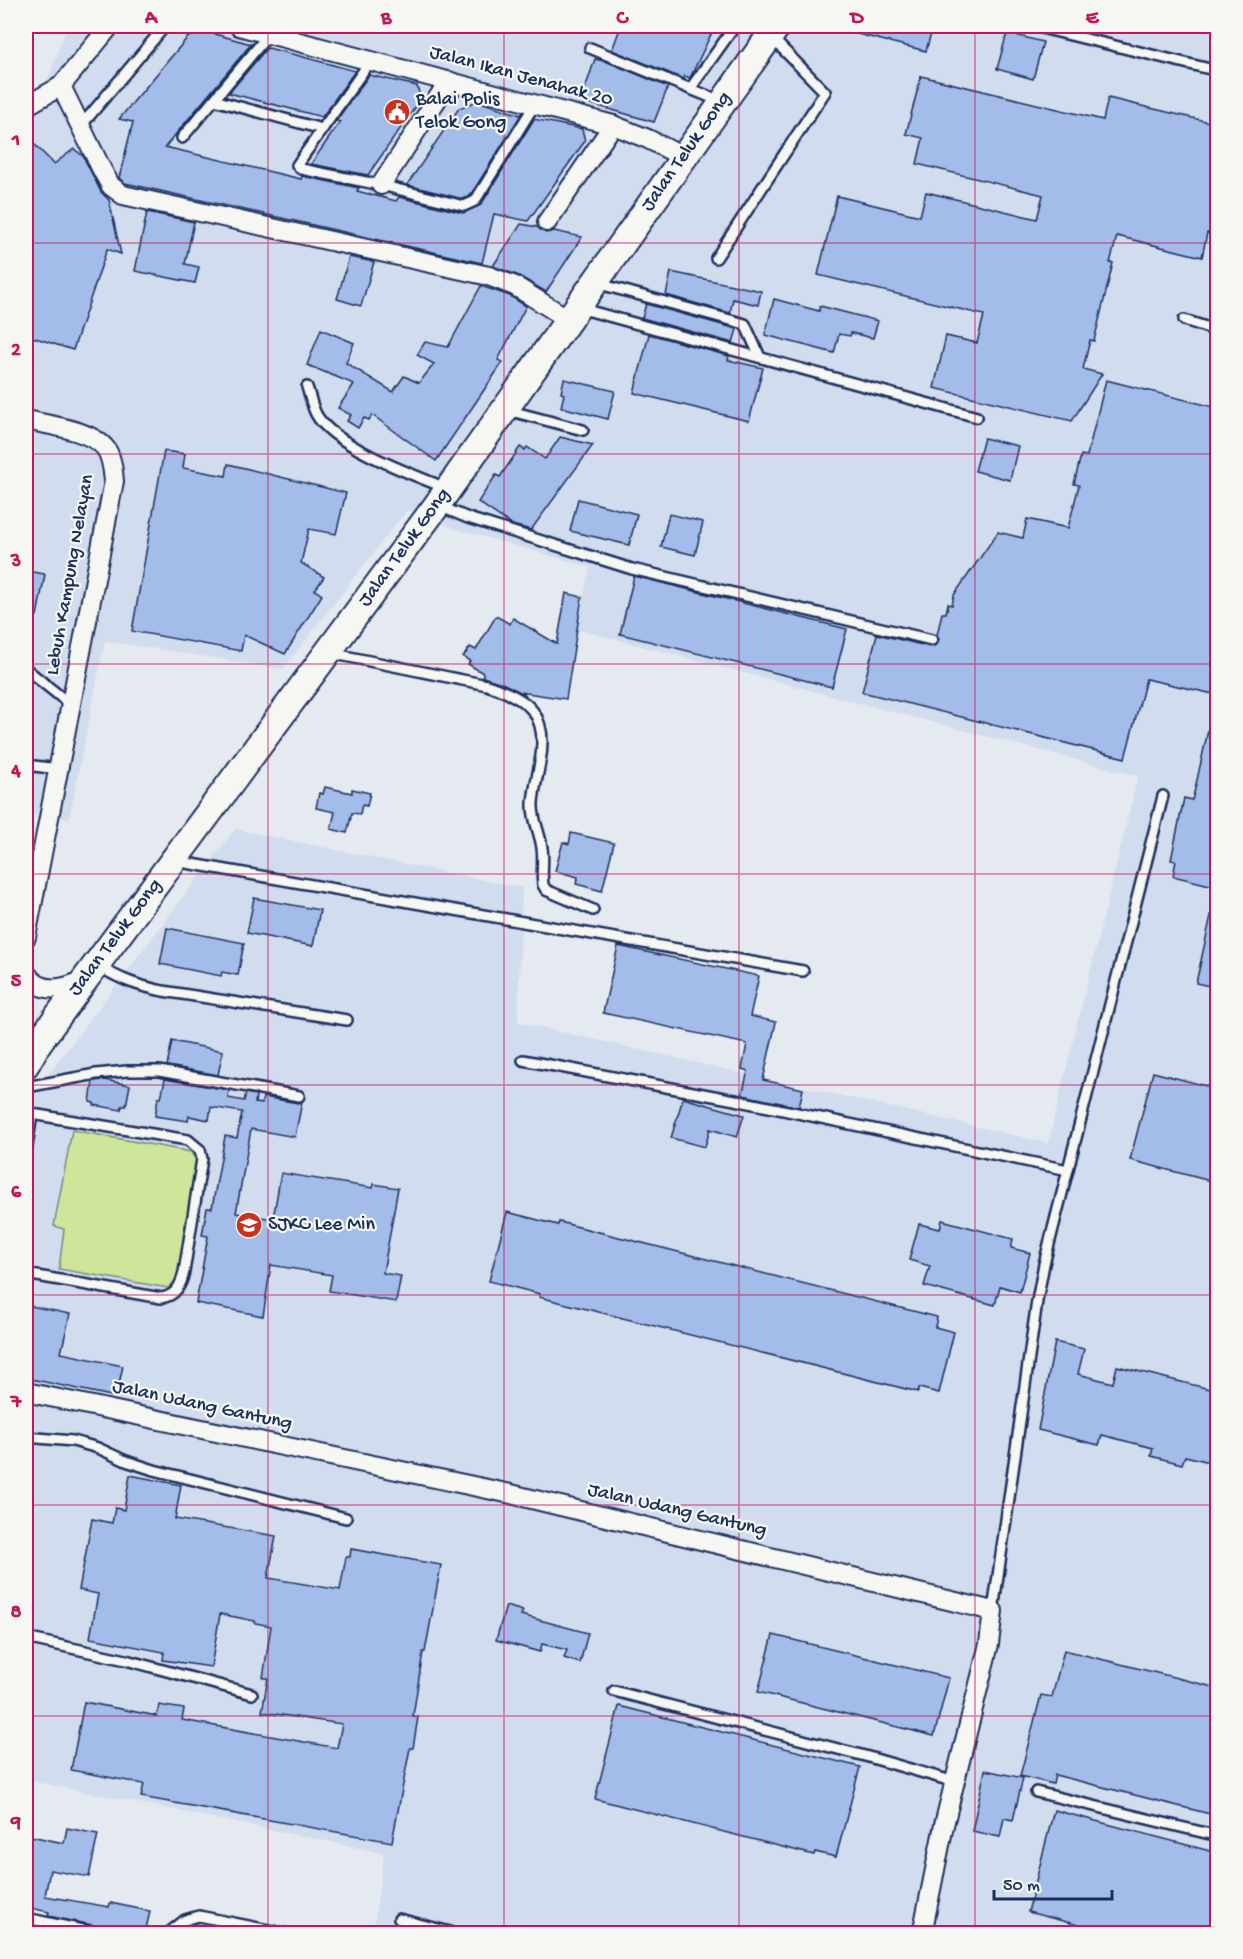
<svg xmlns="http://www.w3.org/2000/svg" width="1243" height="1959" font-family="'Gochi Hand',sans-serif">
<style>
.built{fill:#d1dcee}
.green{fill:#cfe59a;stroke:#758a7c;stroke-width:1.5}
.building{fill:#a3bce9;stroke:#1b2f5e;stroke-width:1.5}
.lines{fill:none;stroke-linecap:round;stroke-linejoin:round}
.lane-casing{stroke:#1b2f5e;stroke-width:14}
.street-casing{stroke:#1b2f5e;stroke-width:22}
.secondary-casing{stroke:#1b2f5e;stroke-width:30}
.lane{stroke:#f6f6f2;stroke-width:9}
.street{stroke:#f6f6f2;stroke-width:18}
.secondary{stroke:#f6f6f2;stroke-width:26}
.grid{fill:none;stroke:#c2185b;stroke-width:1.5;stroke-opacity:0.55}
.labels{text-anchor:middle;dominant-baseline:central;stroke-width:4.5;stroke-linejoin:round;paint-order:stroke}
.street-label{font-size:20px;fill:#1b2f5e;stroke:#f6f6f2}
.poi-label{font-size:20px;fill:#1b2f5e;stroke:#f6f6f2;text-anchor:start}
.neatline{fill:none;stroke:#c2185b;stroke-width:2}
.grid-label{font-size:20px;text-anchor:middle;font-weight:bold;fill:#c2185b}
</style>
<rect width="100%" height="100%" fill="#e5eaf0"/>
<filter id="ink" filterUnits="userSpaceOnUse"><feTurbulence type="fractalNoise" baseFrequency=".0167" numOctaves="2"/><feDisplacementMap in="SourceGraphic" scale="12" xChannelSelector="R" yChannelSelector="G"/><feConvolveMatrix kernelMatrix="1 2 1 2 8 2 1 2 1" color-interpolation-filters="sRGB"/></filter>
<g filter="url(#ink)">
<polygon class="built" points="67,26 1217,26 1217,1933 373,1933 384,1853 26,1780 26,1133 31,1097 235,829 522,888 518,1022 1048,1143 1138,776 576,629 590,567 453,528 407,510 283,669 105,641 69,819 26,814 26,132 31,127"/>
<polygon class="green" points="72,1130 191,1152 197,1163 177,1280 168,1288 59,1269 64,1229 54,1226"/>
<g class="building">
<polygon points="621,26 715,26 690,78 685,76 684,79 612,50"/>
<polygon points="842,26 933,26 926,51 841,30"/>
<polygon points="204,31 251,44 165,147 301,179 302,176 359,188 357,191 396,201 399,197 463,213 481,205 534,119 582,129 585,141 528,221 494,214 482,263 125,183 119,178 133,122 119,119 188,37"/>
<polygon points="1007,33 1043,42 1033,79 997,69"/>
<polygon points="268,48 296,55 355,71 322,117 229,93 266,49"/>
<polygon points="595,59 608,62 668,87 654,122 581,101"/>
<polygon points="369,75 417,86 421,99 368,175 311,164 340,122 336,121"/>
<polygon points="921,76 1103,120 1108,98 1218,124 1218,236 1207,233 1202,257 1117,236 1110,263 1113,263 1094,341 1090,340 1083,369 1102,374 1072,421 934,388 946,336 977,343 984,315 818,275 837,196 920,216 926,192 1037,219 1043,195 917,164 923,138 906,134"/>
<polygon points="477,101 521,115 470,196 463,199 407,185 459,108"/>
<polygon points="26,136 54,164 74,149 83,156 101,192 109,200 121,254 107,249 73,350 26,335"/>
<polygon points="147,212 194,222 185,264 199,267 195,283 135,271"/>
<polygon points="521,224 537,227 546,233 554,231 582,237 546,292 519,276 493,266"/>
<polygon points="349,257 374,262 361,306 337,299"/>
<polygon points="671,272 761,291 758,305 733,299 730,313 666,295"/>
<polygon points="481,286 510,296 526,306 498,360 503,362 436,461 372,415 369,420 364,418 358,428 347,421 351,415 338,408 354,384 307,365 321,329 354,343 346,363 393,392 404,376 419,383 434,364 417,355 425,342 448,347"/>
<polygon points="774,299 819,311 820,306 878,321 873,338 851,333 850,336 839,334 834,353 765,335"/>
<polygon points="646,304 737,329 733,343 642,318"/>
<polygon points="649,334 729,356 728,360 763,368 749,421 634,393"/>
<polygon points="564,379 615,391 608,419 561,407 564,394 561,393"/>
<polygon points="1106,380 1218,408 1218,695 1146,679 1125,758 862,692 877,634 930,647 937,644 939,639 937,635 942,613 946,613 948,604 952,605 954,595 998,532 1023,538 1027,519 1068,528 1079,485 1074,484 1081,455 1087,456"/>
<polygon points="560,437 593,445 531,530 512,525 478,502 496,475 500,477 520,447 525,450 527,447 545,459"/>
<polygon points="984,438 1018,446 1010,480 975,471"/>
<polygon points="164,451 185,454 183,468 226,476 228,464 346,493 336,534 309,529 301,563 324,577 315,590 322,595 285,654 244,635 241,651 132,631"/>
<polygon points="578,499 637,514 629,545 570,531"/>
<polygon points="669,514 703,522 695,555 661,547"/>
<polygon points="26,571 45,574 37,616 26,614"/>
<polygon points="634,576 847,629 832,687 620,634"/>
<polygon points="566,593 582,597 566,699 520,692 504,684 483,677 483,673 468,664 470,661 463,657 470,647 476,650 496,616 510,624 513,618 557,644"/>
<polygon points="1212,712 1218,712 1218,887 1173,876 1176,861 1171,860 1184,798 1192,800 1195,789"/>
<polygon points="325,787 352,793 352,789 370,793 367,806 362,805 360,814 352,813 347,833 331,829 335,812 316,808 319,793 323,794"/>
<polygon points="571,833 614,843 602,891 576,884 578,877 555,871 563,842 569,844"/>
<polygon points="254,898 320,910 313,946 247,933"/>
<polygon points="1212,911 1218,912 1218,988 1196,983"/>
<polygon points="167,928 244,943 238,975 222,972 221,976 160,964"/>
<polygon points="618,946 759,976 750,1016 776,1022 763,1080 803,1089 799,1107 742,1095 748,1071 742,1069 747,1044 603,1013"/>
<polygon points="172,1041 223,1051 218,1075 167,1066"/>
<polygon points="1153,1072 1218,1089 1218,1183 1130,1160"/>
<polygon points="165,1079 229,1090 228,1098 244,1101 246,1093 256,1095 255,1103 262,1104 263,1097 298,1103 302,1102 295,1137 251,1129 236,1213 273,1219 281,1173 373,1188 374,1184 398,1188 383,1273 401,1276 396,1302 329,1291 332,1275 271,1265 263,1316 196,1303 208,1236 202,1235 207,1208 212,1208 225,1136 237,1138 242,1112 211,1107 209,1120 189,1116 188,1121 155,1116 158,1098 161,1098"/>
<polygon points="105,1080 130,1085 126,1106 122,1106 121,1110 94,1105 94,1103 90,1102 93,1081"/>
<polygon points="683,1098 744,1115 737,1137 710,1129 705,1147 671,1138"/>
<polygon points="507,1212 558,1225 559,1222 937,1317 935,1327 954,1332 939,1393 919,1388 918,1392 539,1297 540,1294 489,1281"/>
<polygon points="942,1220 1013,1239 1011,1248 1030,1253 1020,1292 1000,1286 995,1305 924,1286 930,1266 909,1260 919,1224 940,1229"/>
<polygon points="26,1305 70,1314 61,1353 123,1366 116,1397 26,1378"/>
<polygon points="1055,1342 1084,1349 1078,1374 1113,1383 1117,1366 1218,1391 1218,1464 1185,1456 1182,1464 1151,1456 1153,1448 1102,1435 1099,1445 1038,1430"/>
<polygon points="130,1475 181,1485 175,1519 276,1536 268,1578 340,1590 346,1557 350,1557 351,1549 441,1565 425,1652 423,1652 413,1716 418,1717 413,1748 410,1748 392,1842 141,1797 144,1784 71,1770 84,1702 157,1716 159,1705 184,1709 182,1720 337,1748 342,1724 262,1712 268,1678 263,1678 271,1626 255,1623 255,1621 220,1614 211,1667 163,1660 164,1652 90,1638 98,1594 79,1590 92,1519 112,1523 115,1508 124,1510"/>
<polygon points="506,1606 523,1611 521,1615 588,1633 580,1663 564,1658 567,1650 542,1644 540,1652 496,1640"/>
<polygon points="773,1635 949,1678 934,1736 758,1692"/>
<polygon points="1064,1650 1218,1688 1218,1816 1055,1775 1053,1784 1020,1776 1041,1695 1052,1697"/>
<polygon points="619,1706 860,1767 836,1857 815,1852 814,1855 595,1799"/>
<polygon points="985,1770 1023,1778 1013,1820 1004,1818 1000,1837 972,1831"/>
<polygon points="1054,1810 1218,1853 1218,1934 1113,1934 1028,1912"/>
<polygon points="67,1828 98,1834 89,1877 50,1870 45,1896 109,1907 110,1903 150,1911 145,1934 125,1934 106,1930 102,1927 48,1916 49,1912 26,1907 26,1835 64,1843"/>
</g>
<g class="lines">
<defs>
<g id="lane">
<polyline points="1033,26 1218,71"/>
<polyline points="590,48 720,101"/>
<polyline points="371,60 297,165 301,169 381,185 464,206 475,201 535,104"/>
<polyline points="690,89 735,26"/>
<polyline points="214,100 322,129"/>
<polyline points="80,127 165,26"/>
<polyline points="182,138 269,34"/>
<polyline points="716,258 825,92 772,38"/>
<polyline points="596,283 745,324 760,357"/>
<polyline points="579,308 977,417"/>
<polyline points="1184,320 1218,331"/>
<path d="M307 387C310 396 312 406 316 414 332 445 413 475 446 488"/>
<polyline points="507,410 583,430"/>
<polyline points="439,506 468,518 632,569 932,640"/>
<path d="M330 653 487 685C529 699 549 714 540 762 538 775 534 789 533 803 532 819 540 832 542 848 544 860 541 872 543 885L546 890 593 910"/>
<polyline points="26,669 71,705"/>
<polyline points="26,765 58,769"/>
<polyline points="175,861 803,971"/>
<path d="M99 966C120 980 139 986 163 991L347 1020"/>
<polyline points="523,1060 735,1100 1068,1170"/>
<polyline points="26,1087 96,1074 127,1071 159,1071 299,1096"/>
<polyline points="26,1113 32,1114 26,1153"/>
<path d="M26 1274 161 1298C176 1296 181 1285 184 1272L202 1159 200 1150 188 1140 32 1114"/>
<polyline points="26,1437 73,1441 98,1448 126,1461 154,1470 346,1518"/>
<polyline points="993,1611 1037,1301 1044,1264 1163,796"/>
<polyline points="26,1638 126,1660 252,1694"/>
<polyline points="614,1691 865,1756 955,1782"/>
<polyline points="1036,1792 1218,1836"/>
<polyline points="26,1918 101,1934"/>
<polyline points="399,1919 458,1934"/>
<polyline points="167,1934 185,1920 199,1916 288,1934"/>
</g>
<g id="street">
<polyline points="239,26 613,125 648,139 683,157"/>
<polyline points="61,86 103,172 111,186 123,195 489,276 515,286 568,319"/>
<polyline points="26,106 61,86 110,26"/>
<polyline points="381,185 449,81"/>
<polyline points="547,222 613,125"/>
<path d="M26 420C48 425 92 430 106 449 112 458 113 470 114 481L26 937"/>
<path d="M26 973C41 996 63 989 85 980"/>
<polyline points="26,1027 38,1043"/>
<polyline points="26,1392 511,1494 993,1611 989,1644 944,1825 922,1934"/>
</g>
<polyline id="secondary" points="26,1064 38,1043 437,505 777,26"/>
</defs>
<use href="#lane" class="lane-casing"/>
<use href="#street" class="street-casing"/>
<use href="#secondary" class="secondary-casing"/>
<use href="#lane" class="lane"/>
<use href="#street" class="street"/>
<use href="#secondary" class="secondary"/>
</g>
</g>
<path class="grid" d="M268 26V1934M504 26V1934M739 26V1934M975 26V1934M26 243H1218M26 454H1218M26 664H1218M26 874H1218M26 1085H1218M26 1295H1218M26 1505H1218M26 1716H1218"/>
<defs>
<symbol id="civic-disc" viewBox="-11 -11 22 22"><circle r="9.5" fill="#c8321e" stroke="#f6f6f2"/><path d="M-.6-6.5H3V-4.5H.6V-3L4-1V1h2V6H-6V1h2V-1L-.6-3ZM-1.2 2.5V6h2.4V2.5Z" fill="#fff"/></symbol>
<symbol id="school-disc" viewBox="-11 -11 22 22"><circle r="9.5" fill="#c8321e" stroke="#f6f6f2"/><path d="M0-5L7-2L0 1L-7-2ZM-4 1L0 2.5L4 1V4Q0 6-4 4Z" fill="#fff"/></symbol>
</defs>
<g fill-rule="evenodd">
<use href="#civic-disc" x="382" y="97" width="30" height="30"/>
<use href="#school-disc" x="234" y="1210" width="30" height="30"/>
</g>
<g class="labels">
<g class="street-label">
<text transform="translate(521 77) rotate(15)">Jalan Ikan Jenahak 20</text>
<text transform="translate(687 152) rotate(-55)">Jalan Teluk Gong</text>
<text transform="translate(405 548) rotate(-54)">Jalan Teluk Gong</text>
<text transform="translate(71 575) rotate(-80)">Lebuh Kampung Nelayan</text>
<text transform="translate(116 938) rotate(-53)">Jalan Teluk Gong</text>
<text transform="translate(202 1406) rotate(12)">Jalan Udang Gantung</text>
<text transform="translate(677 1511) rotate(13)">Jalan Udang Gantung</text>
</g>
<g class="poi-label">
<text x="416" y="100">Balai Polis<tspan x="416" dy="23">Telok Gong</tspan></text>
<text x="268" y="1225">SJKC Lee Min</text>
</g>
</g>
<rect width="1243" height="1959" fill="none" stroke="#f6f6f2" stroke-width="66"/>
<path d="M994 1890v9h118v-9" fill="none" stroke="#1b2f5e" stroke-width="3"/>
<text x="1003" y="1890" font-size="18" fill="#1b2f5e" stroke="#f6f6f2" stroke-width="4.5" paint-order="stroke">50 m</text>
<rect x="33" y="33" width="1177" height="1893" class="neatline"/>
<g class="grid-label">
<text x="151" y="23">A</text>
<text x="386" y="23">B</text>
<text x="622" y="23">C</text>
<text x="857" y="23">D</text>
<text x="1092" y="23">E</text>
<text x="16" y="145">1</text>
<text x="16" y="355">2</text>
<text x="16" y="566">3</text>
<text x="16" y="776">4</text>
<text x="16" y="986">5</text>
<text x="16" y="1197">6</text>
<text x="16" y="1407">7</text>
<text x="16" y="1617">8</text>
<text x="16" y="1828">9</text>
</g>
</svg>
